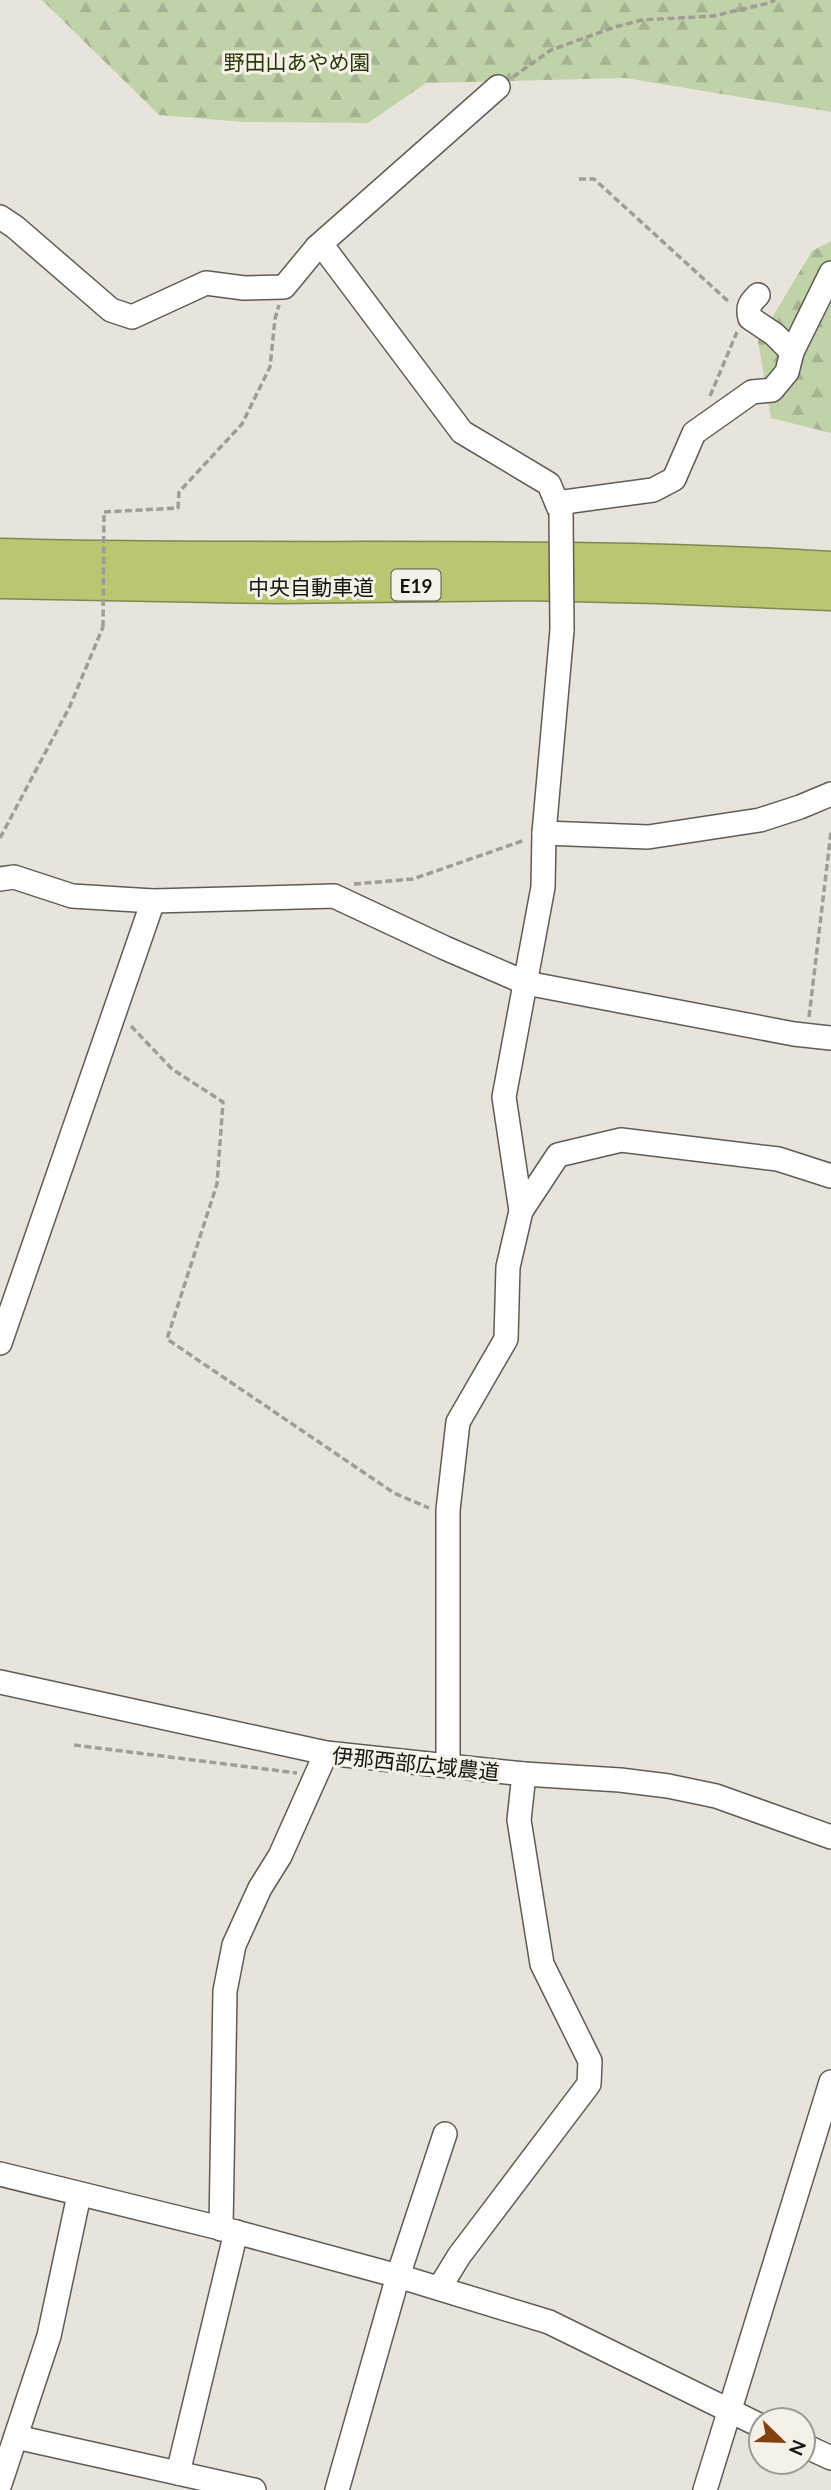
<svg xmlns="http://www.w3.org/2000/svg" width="831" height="2490" font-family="Lato,'Noto Sans JP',sans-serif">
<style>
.forest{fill:url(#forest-firs)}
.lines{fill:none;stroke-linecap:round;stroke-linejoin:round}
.minor-casing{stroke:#5f5c55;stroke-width:26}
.highway-casing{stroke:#82874f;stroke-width:35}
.path{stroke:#a09d96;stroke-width:3.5;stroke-dasharray:7 3.5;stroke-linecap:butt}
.minor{stroke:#fff;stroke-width:23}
.highway{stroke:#bcc571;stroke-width:32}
.minor-bridge-casing{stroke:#5f5c55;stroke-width:26;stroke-linecap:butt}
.path-bridge{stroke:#a09d96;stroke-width:3.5;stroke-dasharray:7 3.5;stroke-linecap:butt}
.minor-bridge{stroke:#fff;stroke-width:23}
.labels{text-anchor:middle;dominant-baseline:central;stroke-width:6;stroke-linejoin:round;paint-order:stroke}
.shield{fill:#f5f1e9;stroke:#585652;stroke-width:2}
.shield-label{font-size:19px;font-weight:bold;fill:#151411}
.park-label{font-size:21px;fill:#283a05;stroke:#f5f1e9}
.street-label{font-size:21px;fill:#151411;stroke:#f5f1e9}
</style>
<defs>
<pattern id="forest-firs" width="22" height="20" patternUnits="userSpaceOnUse" patternTransform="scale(1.75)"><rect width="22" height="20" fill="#c0d3a8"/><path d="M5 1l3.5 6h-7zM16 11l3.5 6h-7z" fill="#a4b490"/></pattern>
</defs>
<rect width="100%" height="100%" fill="#e8e4dc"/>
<g class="forest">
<polygon points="42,0 831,0 831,112 625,78 426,83 368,123 243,122 159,115"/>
<polygon points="831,241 831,433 771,418 758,341 812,251"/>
</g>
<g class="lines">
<defs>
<g id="minor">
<polyline points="0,217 15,227 111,310 132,317 206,283 244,288 284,287 317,247 327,252 462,432 549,484 561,513"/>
<polyline points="317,247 498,87"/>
<polyline points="792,352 831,273"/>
<path d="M557 503 653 490 674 479 694 433 752 392 772 390 787 372 792 352 774 334 750 318C747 307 750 303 758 295"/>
<polyline points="544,833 648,837 760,820 800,807 831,794"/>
<polyline points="0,879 14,877 72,896 153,901 334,896 445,948 526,983 794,1034 831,1038"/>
<polyline points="521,1211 558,1155 621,1140 778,1159 831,1176"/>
<polyline points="0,1343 153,901"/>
<polyline points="0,1682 326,1753 524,1774 620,1780 668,1786 716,1796 831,1837"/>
<polyline points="448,1766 448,1510 458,1422 506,1339 508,1267 521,1211 504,1097 543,887 544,833 562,630"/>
<polyline points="0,2174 236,2232 398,2276 549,2322 761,2426"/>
<polyline points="221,2229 225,1991 234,1945 260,1888 280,1856 326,1753"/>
<polyline points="440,2287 459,2256 589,2084 590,2061 542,1964 519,1820 524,1774"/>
<polyline points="16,2437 254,2490"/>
<polyline points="803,2445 831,2458"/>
<polyline points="178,2473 236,2232"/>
<polyline points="0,2484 49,2336 79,2195"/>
<polyline points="337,2490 398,2276 445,2134"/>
<polyline points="705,2490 831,2082"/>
</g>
<g id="highway">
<path d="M0 555C277 563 555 551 831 568"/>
<polyline points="0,582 276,587 527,584 657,587 831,594"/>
</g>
</defs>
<use href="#minor" class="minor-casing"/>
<use href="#highway" class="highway-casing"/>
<g class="path">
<polyline points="513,77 551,50 615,27 642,20 713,16 769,3 775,0"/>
<polyline points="579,179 594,179 729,302"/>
<polyline points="710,396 737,332"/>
<polyline points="104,512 178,508 179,492 242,424 270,367 275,319 279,305"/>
<polyline points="0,838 70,706 103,627"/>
<polyline points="354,884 413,879 525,840"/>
<polyline points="809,1017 831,832"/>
<polyline points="131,1026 172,1069 223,1102 217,1184 167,1339 394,1493 429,1508"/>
<polyline points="74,1745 297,1773"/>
</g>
<use href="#minor" class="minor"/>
<use href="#highway" class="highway"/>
<defs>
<polyline id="minor-bridge" points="561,513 562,630"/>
</defs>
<use href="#minor-bridge" class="minor-bridge-casing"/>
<polyline class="path-bridge" points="103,627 104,512"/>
<use href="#minor-bridge" class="minor-bridge"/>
</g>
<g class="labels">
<rect class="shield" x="391.5" y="569.5" width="49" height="31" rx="5"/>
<g class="shield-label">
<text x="416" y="585">E19</text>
</g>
<g class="park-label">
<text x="297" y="61">野田山あやめ園</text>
</g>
<g class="street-label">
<text x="311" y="586">中央自動車道</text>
<text transform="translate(416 1763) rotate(6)">伊那西部広域農道</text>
</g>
</g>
<g transform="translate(782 2441) rotate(113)"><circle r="33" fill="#f5f1e9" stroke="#9b9993" stroke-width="2"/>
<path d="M0-5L12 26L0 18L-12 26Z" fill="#83420d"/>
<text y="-10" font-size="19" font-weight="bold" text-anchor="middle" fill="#151411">N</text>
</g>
</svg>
